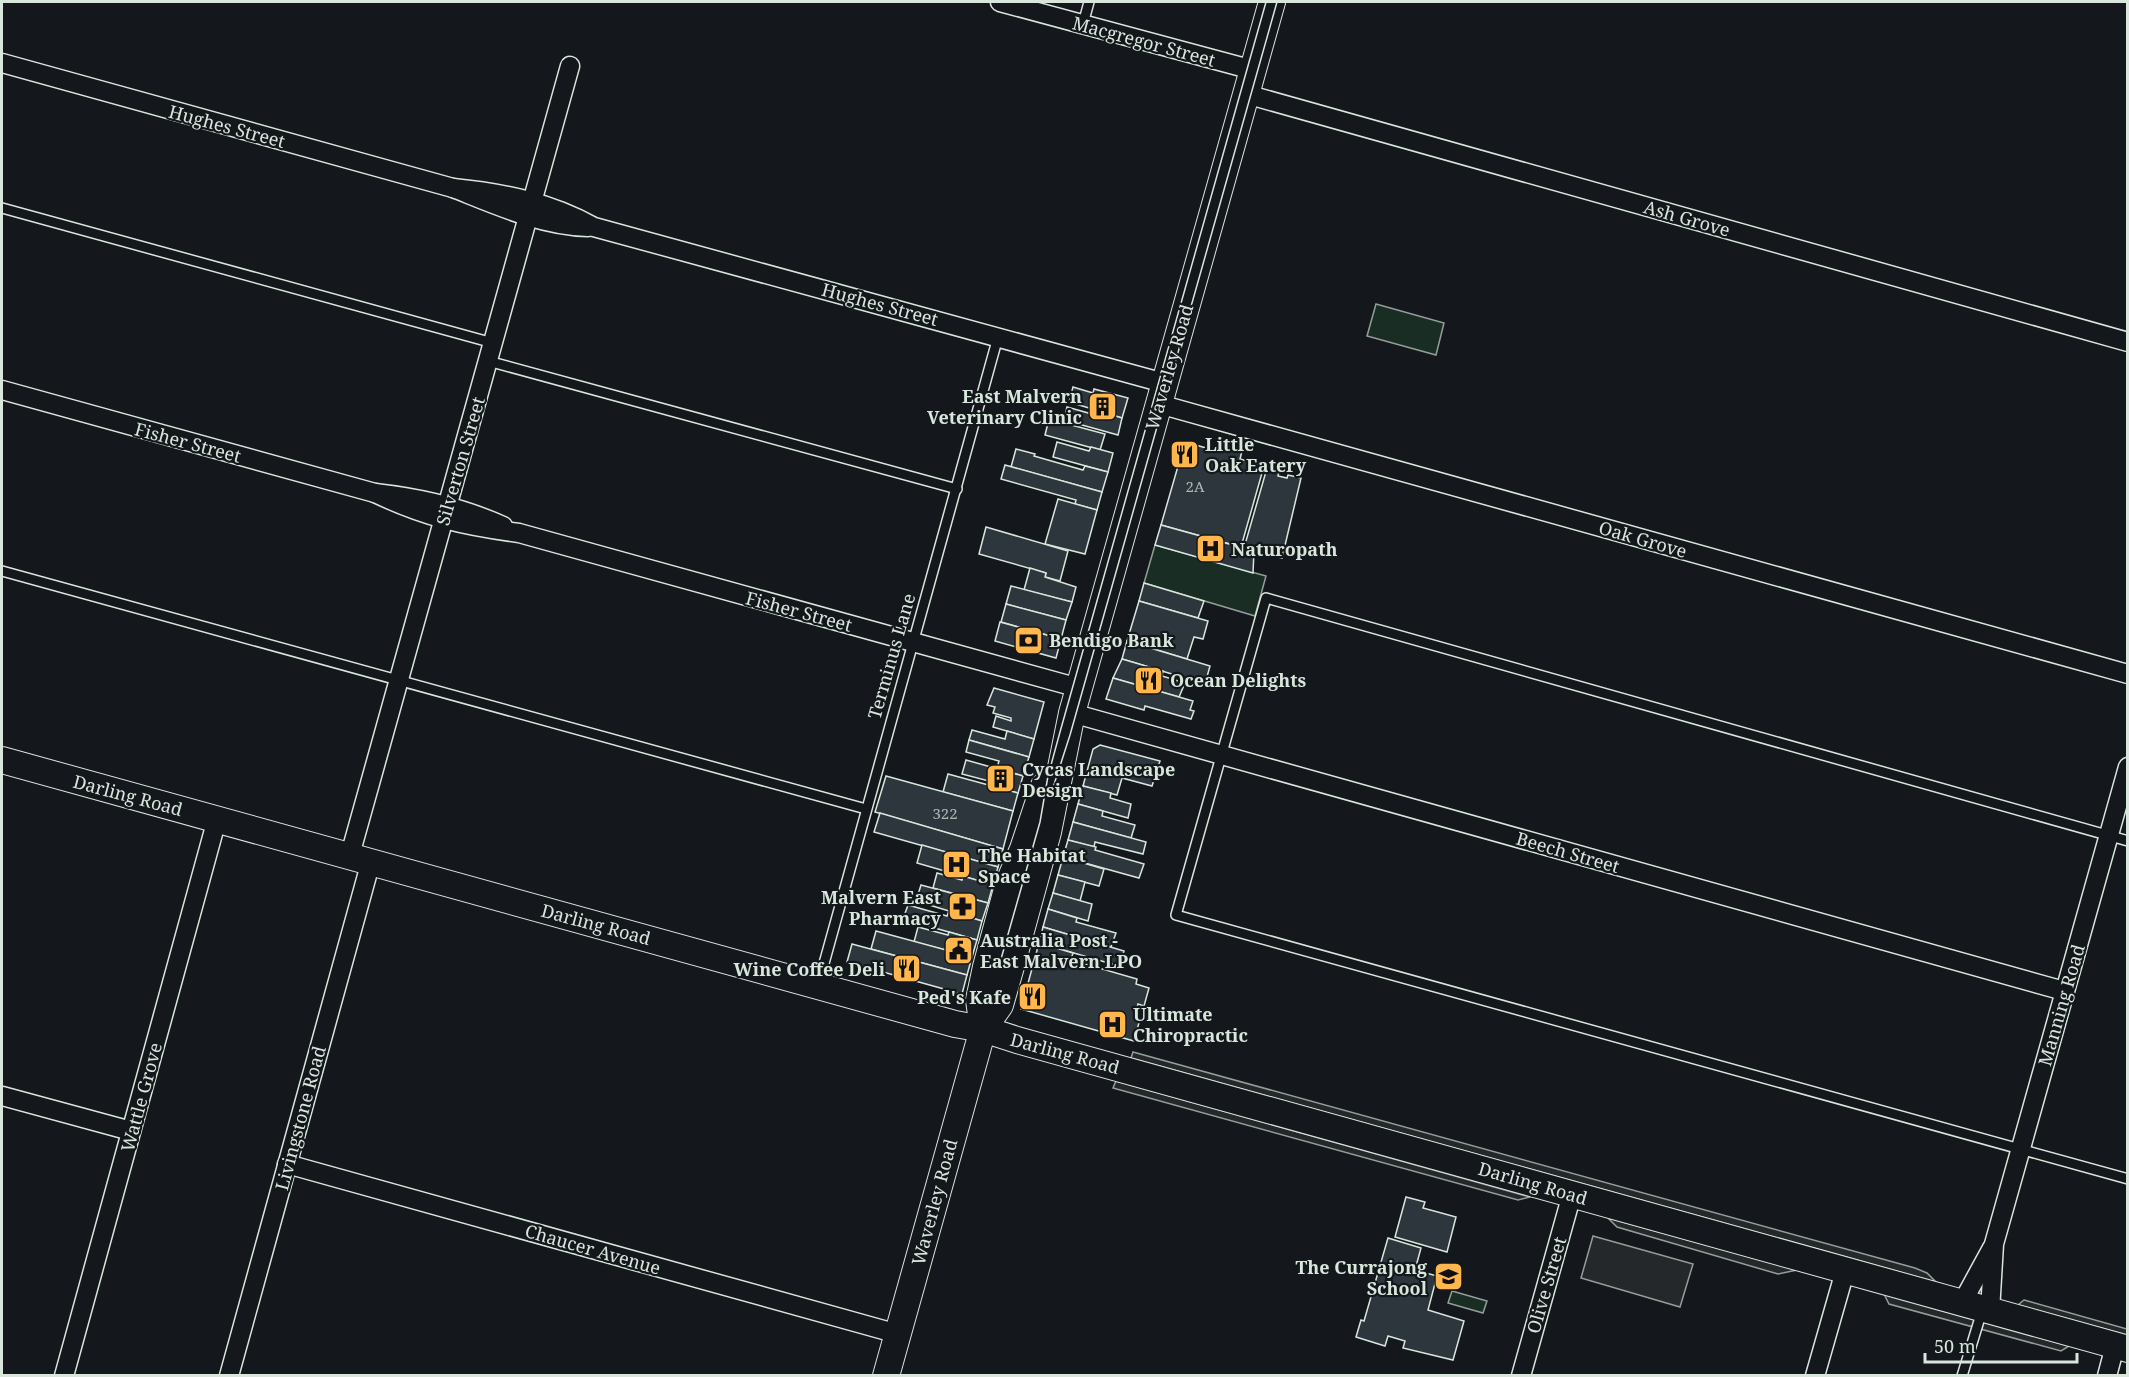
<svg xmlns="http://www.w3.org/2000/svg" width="2129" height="1377" font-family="'Noto Serif',serif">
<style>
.green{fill:#1a2d24;stroke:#939e99;stroke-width:1.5}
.parking{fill:#24282b;stroke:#939e99;stroke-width:1.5}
.building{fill:#2c363c;stroke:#d8e6dc;stroke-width:1.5}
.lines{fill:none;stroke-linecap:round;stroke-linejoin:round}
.lane-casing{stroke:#d8e6dc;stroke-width:12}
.street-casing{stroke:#d8e6dc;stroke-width:21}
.secondary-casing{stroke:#d8e6dc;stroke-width:28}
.lane{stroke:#14181c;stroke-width:9}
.street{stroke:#14181c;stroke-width:18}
.secondary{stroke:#14181c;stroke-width:26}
.tram{stroke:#d8e6dc;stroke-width:1.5}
.labels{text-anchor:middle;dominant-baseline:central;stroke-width:4.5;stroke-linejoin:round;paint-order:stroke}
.number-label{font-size:15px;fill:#adbab4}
.street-label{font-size:18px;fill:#d8e6dc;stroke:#14181c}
.poi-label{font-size:18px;font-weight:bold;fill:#d8e6dc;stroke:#14181c;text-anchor:start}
</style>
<rect width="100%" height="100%" fill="#14181c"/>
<g class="green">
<polygon points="1376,304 1444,323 1436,355 1367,336"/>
<polygon points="1155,545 1266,576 1255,616 1144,583"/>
<polygon points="1452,1291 1487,1301 1483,1313 1448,1303"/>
</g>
<g class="parking">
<polygon points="1133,1052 1915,1268 1927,1273 1936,1282 1131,1058"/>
<polygon points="1116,1081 1530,1197 1518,1200 1113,1088"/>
<polygon points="1608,1218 1797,1270 1778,1274 1617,1227"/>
<polygon points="1593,1236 1693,1264 1680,1307 1581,1278"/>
<polygon points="1884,1294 2069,1346 2061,1351 1889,1304"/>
<polygon points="2024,1300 2127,1329 2127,1335 2018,1305"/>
</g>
<g class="building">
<polygon points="1073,387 1093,393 1094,389 1128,398 1122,418 1069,402"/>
<polygon points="1067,407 1092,414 1093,409 1122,418 1118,435 1064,420"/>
<polygon points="1049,419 1105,434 1100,450 1045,435"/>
<polygon points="1057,442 1089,451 1091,447 1113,453 1108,472 1053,457"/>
<polygon points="1185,442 1217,451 1219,445 1242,451 1240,459 1264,466 1241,547 1161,525"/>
<polygon points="1016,449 1035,454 1034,456 1083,470 1085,466 1108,472 1102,492 1011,467"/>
<polygon points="1005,465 1102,492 1097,510 1075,504 1076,500 1001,479"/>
<polygon points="1267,468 1279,472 1278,476 1287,478 1288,475 1301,478 1282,558 1244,548"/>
<polygon points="1058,499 1097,510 1085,554 1045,544"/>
<polygon points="1161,525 1254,551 1253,573 1155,545"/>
<polygon points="986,527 1068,551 1060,581 1045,577 1046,573 979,554"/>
<polygon points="1030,568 1046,573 1045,577 1076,587 1072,602 1024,590"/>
<polygon points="1144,583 1204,601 1198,618 1139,601"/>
<polygon points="1011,586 1072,602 1066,620 1006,604"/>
<polygon points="1139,601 1208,621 1203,639 1194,637 1187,659 1127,641"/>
<polygon points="1006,604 1066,620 1061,639 1001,622"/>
<polygon points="1000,622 1061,639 1056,658 995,641"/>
<polygon points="1127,641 1210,666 1205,684 1122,659"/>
<polygon points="1122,659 1163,671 1162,676 1185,683 1179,697 1113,678"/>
<polygon points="1113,678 1193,701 1190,710 1194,711 1191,719 1145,706 1144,710 1106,699"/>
<polygon points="994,688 1044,702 1034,739 993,727 996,716 1011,721 1011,718 993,713 995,707 987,705"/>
<polygon points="972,730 1005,739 1007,731 1034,739 1029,757 969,740"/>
<polygon points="969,740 1029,757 1023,776 997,768 999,761 966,752"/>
<polygon points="1100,745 1160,761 1152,786 1122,778 1117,795 1083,786 1093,749"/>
<polygon points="966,760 1023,776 1018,793 988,785 989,781 962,774"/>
<polygon points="948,774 1018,793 1013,811 943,792"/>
<polygon points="886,776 1013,811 1003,849 875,812"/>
<polygon points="1083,786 1111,793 1110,798 1131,804 1128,818 1078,804"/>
<polygon points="1078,804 1103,811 1102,816 1135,825 1131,838 1073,822"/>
<polygon points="880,813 1003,849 998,867 874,832"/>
<polygon points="1073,822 1146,842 1143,854 1095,842 1094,847 1068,840"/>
<polygon points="1068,840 1096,847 1095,850 1144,864 1139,878 1063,857"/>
<polygon points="922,845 998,867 993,885 917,863"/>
<polygon points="1063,857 1104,869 1099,886 1058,875"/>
<polygon points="937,873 962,880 963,876 993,885 988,903 933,888"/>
<polygon points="1058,875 1085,882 1080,901 1053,893"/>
<polygon points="921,885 988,903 982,921 916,901"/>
<polygon points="1053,893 1092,904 1088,921 1048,909"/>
<polygon points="908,905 947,916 949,911 982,921 977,940 903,919"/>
<polygon points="1048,909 1077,918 1076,922 1116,933 1111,947 1043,927"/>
<polygon points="918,927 948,935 949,932 977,940 972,957 914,942"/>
<polygon points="1043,927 1124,951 1119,966 1039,943"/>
<polygon points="876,931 972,957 967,975 871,949"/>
<polygon points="1039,943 1073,953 1071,960 1137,979 1136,984 1149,988 1144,1006 1138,1004 1134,1017 1140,1019 1134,1041 1021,1009"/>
<polygon points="852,944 967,975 962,994 847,962"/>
<polygon points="1406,1197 1425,1202 1423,1208 1456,1217 1447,1252 1395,1237"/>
<polygon points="1388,1238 1421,1248 1415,1270 1437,1276 1428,1310 1464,1321 1453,1360 1403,1348 1405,1341 1388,1336 1385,1346 1356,1337 1361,1320 1364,1321"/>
</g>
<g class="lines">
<defs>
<g id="lane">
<polyline points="1083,24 1089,2"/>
<polyline points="2,208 493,343"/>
<polyline points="488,361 957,489"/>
<polyline points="2,571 866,809"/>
<polyline points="2128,841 1266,598 1176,915 2128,1179"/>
<polyline points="818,985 998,337"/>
<polyline points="1962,1376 1982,1311"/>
</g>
<g id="street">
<polyline points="1000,2 1253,70"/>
<path d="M2 63 453 188C496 205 542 226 588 227"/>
<polyline points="1246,94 2128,342"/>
<path d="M453 188C503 193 549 202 594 227L1164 383"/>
<path d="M2 390 375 493C420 498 461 507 503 526"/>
<polyline points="1159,404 2128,674"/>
<path d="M375 493C425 517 465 526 519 533L1079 688"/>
<polyline points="1072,713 2064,991"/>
<polyline points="350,855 570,66"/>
<polyline points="2,1096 131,1131"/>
<polyline points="287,1164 898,1334"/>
<polyline points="1962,1303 1992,1248"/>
<polyline points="1990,1311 1994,1244 2128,767"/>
<polyline points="64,1376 217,819"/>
<polyline points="229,1376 371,861"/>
<polyline points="1521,1376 1572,1194"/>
<polyline points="1815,1376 1845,1271"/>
<polyline points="2107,1376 2115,1346"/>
</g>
<g id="secondary">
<polyline points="2,760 955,1024 983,1029 1017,1040 2128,1349"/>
<polyline points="983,1029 979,1000 986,967 1009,882 1023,849 1044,786"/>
<polyline points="886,1376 983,1029 1000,1005 1016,949 1048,832 1072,713 1272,2"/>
</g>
</defs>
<use href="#lane" class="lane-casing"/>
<use href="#street" class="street-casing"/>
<use href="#secondary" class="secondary-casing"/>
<use href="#lane" class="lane"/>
<use href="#street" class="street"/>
<use href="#secondary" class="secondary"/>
<g class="tram">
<polyline points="1050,797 1070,735 1277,2"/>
<polyline points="999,966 1040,822 1048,776 1060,732 1266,2"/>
</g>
</g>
<defs>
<symbol id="building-square" viewBox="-11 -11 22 22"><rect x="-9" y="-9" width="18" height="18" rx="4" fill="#ffb74d" stroke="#14181c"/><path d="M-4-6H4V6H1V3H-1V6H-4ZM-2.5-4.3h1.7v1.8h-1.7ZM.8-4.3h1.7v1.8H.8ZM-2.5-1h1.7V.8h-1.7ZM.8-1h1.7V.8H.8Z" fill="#111"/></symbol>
<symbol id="restaurant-square" viewBox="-11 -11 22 22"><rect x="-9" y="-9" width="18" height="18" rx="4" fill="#ffb74d" stroke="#14181c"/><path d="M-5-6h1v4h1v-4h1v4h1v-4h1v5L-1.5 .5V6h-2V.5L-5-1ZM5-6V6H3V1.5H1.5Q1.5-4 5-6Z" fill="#111"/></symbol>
<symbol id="hospital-square" viewBox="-11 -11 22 22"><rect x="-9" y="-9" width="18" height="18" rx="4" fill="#ffb74d" stroke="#14181c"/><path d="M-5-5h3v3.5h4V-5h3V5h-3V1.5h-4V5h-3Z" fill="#111"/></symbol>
<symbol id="bank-square" viewBox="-11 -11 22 22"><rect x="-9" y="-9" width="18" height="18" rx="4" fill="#ffb74d" stroke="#14181c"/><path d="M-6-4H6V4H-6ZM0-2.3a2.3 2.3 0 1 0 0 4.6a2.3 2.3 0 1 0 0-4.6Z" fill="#111"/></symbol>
<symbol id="pharmacy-square" viewBox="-11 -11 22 22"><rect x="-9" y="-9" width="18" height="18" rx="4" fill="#ffb74d" stroke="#14181c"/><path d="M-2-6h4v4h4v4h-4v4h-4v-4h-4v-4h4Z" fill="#111"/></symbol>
<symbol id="civic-square" viewBox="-11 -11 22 22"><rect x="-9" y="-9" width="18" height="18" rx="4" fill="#ffb74d" stroke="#14181c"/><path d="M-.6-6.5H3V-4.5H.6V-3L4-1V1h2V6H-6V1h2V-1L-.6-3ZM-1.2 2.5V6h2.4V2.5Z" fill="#111"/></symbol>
<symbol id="school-square" viewBox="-11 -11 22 22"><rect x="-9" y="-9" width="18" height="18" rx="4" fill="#ffb74d" stroke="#14181c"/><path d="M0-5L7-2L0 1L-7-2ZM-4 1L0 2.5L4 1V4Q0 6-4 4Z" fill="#111"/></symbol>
</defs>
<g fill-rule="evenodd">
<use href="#building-square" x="1086" y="390" width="33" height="33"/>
<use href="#restaurant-square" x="1168" y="438" width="33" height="33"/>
<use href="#hospital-square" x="1194" y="532" width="33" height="33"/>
<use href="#bank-square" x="1012" y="624" width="33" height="33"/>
<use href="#restaurant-square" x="1132" y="664" width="33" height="33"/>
<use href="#building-square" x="984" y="762" width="33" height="33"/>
<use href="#hospital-square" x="940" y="848" width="33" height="33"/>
<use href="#pharmacy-square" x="946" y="890" width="33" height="33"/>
<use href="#civic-square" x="942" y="934" width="33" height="33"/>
<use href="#restaurant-square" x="890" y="952" width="33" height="33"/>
<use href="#restaurant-square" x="1016" y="980" width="33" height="33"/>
<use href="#hospital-square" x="1096" y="1008" width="33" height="33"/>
<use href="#school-square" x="1432" y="1260" width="33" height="33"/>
</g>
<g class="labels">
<g class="number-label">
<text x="1195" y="486">2A</text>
<text x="945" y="813">322</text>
</g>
<g class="street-label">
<text transform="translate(1144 41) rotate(15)">Macgregor Street</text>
<text transform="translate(227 126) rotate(15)">Hughes Street</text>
<text transform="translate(1687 218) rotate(16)">Ash Grove</text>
<text transform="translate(880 304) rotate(15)">Hughes Street</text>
<text transform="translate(1169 367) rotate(-74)">Waverley Road</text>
<text transform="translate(188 442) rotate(15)">Fisher Street</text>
<text transform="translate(460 461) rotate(-74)">Silverton Street</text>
<text transform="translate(1643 539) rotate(16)">Oak Grove</text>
<text transform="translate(799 611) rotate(15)">Fisher Street</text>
<text transform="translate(891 656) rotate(-74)">Terminus Lane</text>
<text transform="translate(128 795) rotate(15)">Darling Road</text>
<text transform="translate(1568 852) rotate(16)">Beech Street</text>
<text transform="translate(596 924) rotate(15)">Darling Road</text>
<text transform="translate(2061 1005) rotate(-74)">Manning Road</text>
<text transform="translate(1065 1053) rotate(15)">Darling Road</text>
<text transform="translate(141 1097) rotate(-75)">Wattle Grove</text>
<text transform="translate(300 1118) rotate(-75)">Livingstone Road</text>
<text transform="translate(1533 1183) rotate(16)">Darling Road</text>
<text transform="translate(934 1202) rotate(-75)">Waverley Road</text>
<text transform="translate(593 1249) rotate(16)">Chaucer Avenue</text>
<text transform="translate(1546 1285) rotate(-74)">Olive Street</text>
</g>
<g class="poi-label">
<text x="1082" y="396" text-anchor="end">East Malvern<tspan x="1082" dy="21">Veterinary Clinic</tspan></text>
<text x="1205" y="444">Little<tspan x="1205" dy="21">Oak Eatery</tspan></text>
<text x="1231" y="549">Naturopath</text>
<text x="1049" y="640">Bendigo Bank</text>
<text x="1170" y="680">Ocean Delights</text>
<text x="1022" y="769">Cycas Landscape<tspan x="1022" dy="21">Design</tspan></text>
<text x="978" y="855">The Habitat<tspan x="978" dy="21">Space</tspan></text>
<text x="941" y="897" text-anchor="end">Malvern East<tspan x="941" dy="21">Pharmacy</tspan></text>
<text x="980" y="940">Australia Post -<tspan x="980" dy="21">East Malvern LPO</tspan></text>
<text x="885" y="969" text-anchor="end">Wine Coffee Deli</text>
<text x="1011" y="997" text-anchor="end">Ped's Kafe</text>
<text x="1133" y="1014">Ultimate<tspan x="1133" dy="21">Chiropractic</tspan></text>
<text x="1427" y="1267" text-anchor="end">The Currajong<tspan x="1427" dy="21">School</tspan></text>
</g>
</g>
<rect width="2129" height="1377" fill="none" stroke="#d8e6dc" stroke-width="6"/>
<path d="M1925 1353v9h152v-9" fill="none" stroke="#d8e6dc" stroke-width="3"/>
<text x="1934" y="1353" font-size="18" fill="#d8e6dc" stroke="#14181c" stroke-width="4.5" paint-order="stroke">50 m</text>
</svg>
